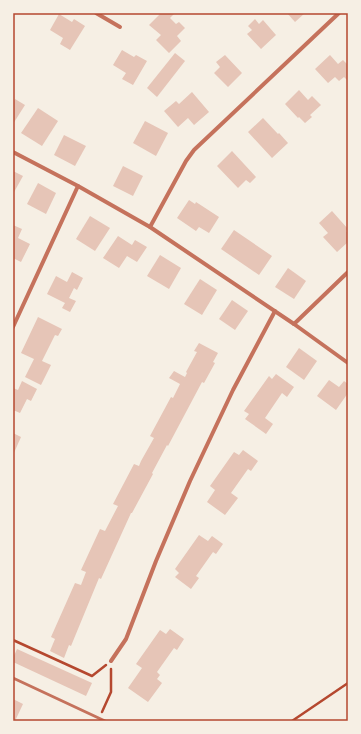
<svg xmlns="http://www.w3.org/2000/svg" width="361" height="734" font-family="'Archivo Narrow',sans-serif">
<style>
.building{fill:#e6c5b7}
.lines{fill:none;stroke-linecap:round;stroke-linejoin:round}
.path{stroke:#b5482f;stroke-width:2.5}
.service{stroke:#c5725c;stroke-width:3}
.minor{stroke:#c5725c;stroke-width:4}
.neatline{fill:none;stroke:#b5482f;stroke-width:1.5}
</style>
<rect width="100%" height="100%" fill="#f6efe4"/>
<g class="building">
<polygon points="161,13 166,14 173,13 174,14 170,18 176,24 179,22 185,28 177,36 181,41 169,53 156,40 161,35 149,25"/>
<polygon points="287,13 305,13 295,22"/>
<polygon points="59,14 72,22 74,19 85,26 70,50 60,44 63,38 50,30"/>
<polygon points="255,19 259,24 263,20 276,35 261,49 247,34 252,30 248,26"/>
<polygon points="122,50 134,57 136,55 147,61 133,85 122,79 126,73 113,65"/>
<polygon points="175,53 185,61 157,97 147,88"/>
<polygon points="225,55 242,73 228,87 214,73 220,67 216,62"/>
<polygon points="330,55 338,64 343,60 348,65 348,81 344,77 339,81 335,77 328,83 315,69"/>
<polygon points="299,90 308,100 312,96 321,105 310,115 312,117 305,123 299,117 298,118 285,104"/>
<polygon points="192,92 209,112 194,125 188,118 178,127 164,111 176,101 179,104"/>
<polygon points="15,99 25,105 13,124 13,103"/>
<polygon points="38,108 58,121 42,146 21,133"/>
<polygon points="263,118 278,134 279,133 288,143 272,158 248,132"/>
<polygon points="145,121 168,133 156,156 133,143"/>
<polygon points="64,135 86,146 75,166 54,155"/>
<polygon points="232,151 256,177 250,183 246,180 238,188 217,166"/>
<polygon points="123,166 143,176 133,196 113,186"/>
<polygon points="13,171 23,176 13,194"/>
<polygon points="38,183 56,193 46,214 27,204"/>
<polygon points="189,200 195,204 196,202 219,217 209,233 199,227 196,231 177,218"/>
<polygon points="332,211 348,229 346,231 348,233 348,242 337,252 323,237 328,233 319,223"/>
<polygon points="90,216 110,228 95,251 76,239"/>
<polygon points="13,225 22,229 18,238 30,244 21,262 13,258"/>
<polygon points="234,230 272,256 259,275 221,249"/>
<polygon points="118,236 132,245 135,240 147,247 137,262 127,256 119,268 103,258"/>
<polygon points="160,255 181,268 169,289 147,276"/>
<polygon points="288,268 306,281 294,299 275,287"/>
<polygon points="72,272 83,278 77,290 74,288 69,298 76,301 70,312 62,308 65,303 47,294 56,276 67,282"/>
<polygon points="200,279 217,290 202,315 184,304"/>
<polygon points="232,300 248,311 235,330 219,319"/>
<polygon points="38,317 62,329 58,336 55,335 42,361 51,365 41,385 25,377 34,359 21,353"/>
<polygon points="199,343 218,353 213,362 215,363 204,383 202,382 168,446 167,445 152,473 153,474 132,513 131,513 101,579 99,578 71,646 69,645 64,658 50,651 55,639 51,637 75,583 81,585 86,572 81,570 100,529 105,531 118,506 113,504 134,464 139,466 141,461 154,438 150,436 171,397 173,398 180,384 169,378 174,371 185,377 187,373 186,372 197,352 194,351"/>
<polygon points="299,348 317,361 304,380 286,367"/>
<polygon points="276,374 294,387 287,397 282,393 265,418 273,424 266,434 245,419 249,414 244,411 269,376 272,379"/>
<polygon points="329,380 339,387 344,381 348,384 348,393 336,410 317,396"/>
<polygon points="22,381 37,389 31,401 27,399 20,413 13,410 13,388 18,390"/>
<polygon points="13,433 21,437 13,455"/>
<polygon points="243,450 258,461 251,471 248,469 231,493 238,498 225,515 207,502 215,490 210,486 234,452 239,455"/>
<polygon points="199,535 208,541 212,536 223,544 216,554 213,552 196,576 199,578 191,589 175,577 179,573 175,569"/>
<polygon points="170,629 184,639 177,650 174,648 157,672 160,675 157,679 162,683 148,702 128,688 142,668 136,664 160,630 166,634"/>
<polygon points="17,649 92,683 86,696 13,662 13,658"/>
<polygon points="13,699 23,704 15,721 13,721"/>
</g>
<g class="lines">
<g class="path">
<polyline points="13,640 92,676 106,665"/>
<polyline points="102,712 111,692 111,669"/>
<polyline points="292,721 348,683"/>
</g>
<polyline class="service" points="13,678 105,721"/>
<g class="minor">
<polyline points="96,13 120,27"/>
<polyline points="13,152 78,186 150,227 294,324 348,363"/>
<polyline points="150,227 186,161 194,150 339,13"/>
<polyline points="294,324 348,272"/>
<polyline points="13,327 78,186"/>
<polyline points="111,661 126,639 156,561 190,481 233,390 275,311"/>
</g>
</g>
<rect width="361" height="734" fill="none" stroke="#f6efe4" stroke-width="28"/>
<rect x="14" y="14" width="333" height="706" class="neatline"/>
</svg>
